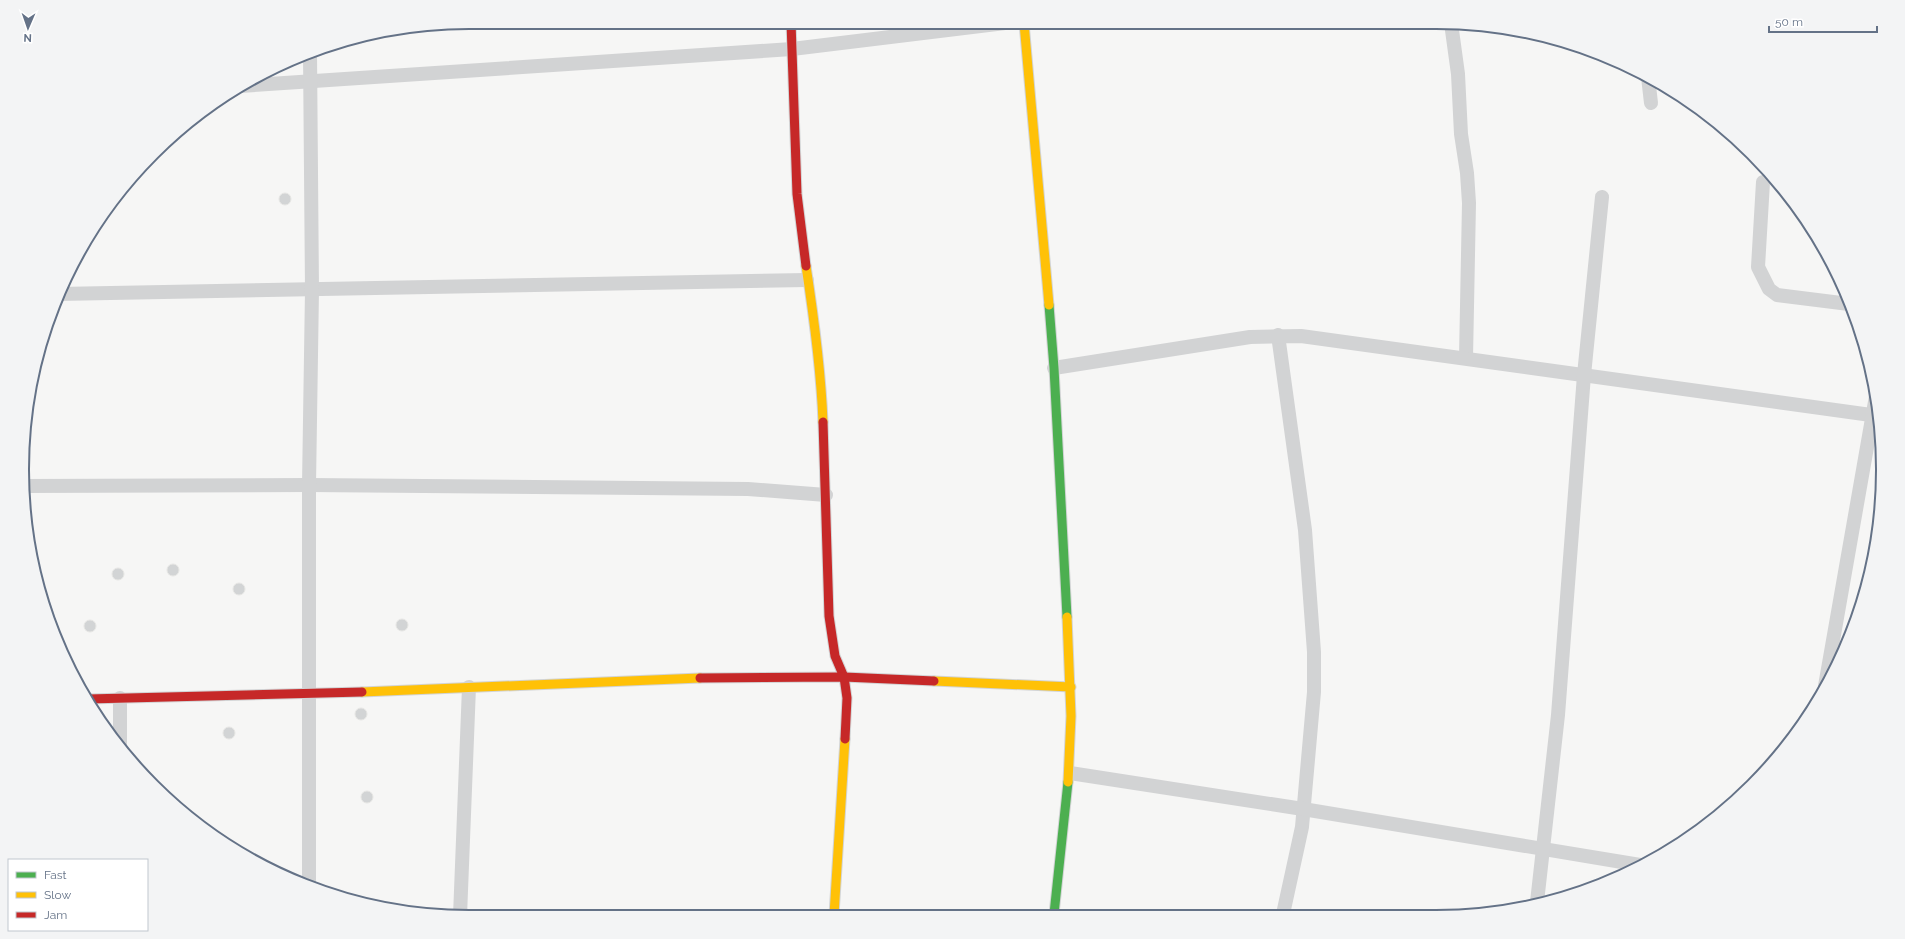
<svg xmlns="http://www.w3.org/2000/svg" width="1905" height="939" font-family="Raleway,sans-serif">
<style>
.building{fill:#d2d4d5;stroke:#e6e6e4}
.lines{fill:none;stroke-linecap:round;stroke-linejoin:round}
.fast-casing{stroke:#d2d4d5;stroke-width:11}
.slow-casing{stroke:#d2d4d5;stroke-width:11}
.jam-casing{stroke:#d2d4d5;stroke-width:11}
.street{stroke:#d2d3d4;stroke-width:14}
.fast{stroke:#4caf50;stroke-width:9}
.slow{stroke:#ffc107;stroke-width:9}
.jam{stroke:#c62828;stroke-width:9}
.rim{fill:none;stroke:#647287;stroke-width:2}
</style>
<rect width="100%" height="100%" fill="#f6f6f5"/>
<g class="building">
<circle cx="285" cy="199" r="6"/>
<circle cx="173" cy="570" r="6"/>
<circle cx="118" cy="574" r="6"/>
<circle cx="239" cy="589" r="6"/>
<circle cx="402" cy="625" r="6"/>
<circle cx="90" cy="626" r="6"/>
<circle cx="361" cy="714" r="6"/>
<circle cx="229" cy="733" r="6"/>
<circle cx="367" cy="797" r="6"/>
</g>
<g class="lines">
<defs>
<g id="fast">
<polyline points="1049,305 1054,368 1067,617"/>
<polyline points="1054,914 1068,782"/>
</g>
<g id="slow">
<polyline points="1024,23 1049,305"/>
<path d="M806 266C814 318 821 370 823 422"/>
<polyline points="1067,617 1071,716 1068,782"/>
<polyline points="934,681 1071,687"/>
<polyline points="362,692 700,678"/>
<polyline points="834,915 845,739"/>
</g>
<g id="jam">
<polyline points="791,22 797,194 806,266"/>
<polyline points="823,422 829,616 835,656 844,677 847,698 845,739"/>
<polyline points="700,678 844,677 934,681"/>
<polyline points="88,699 362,692"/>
</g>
</defs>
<use href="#fast" class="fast-casing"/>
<use href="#slow" class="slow-casing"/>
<use href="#jam" class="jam-casing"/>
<g class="street">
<polyline points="1451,23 1458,74 1461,134 1467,173 1469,203 1466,358"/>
<polyline points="1648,77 1651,103"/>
<polyline points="240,86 792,49 1005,23"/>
<polyline points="1763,182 1758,267 1769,289 1777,295 1849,304"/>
<polyline points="58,294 807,280"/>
<polyline points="1278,335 1305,530 1314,652 1314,692 1302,827 1283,914"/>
<polyline points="1054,368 1250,337 1301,336 1871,415"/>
<polyline points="23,486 309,485 748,489 826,495"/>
<polyline points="1825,686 1876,396"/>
<polyline points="120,748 120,698"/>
<polyline points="1070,773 1303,809 1640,865"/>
<polyline points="309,885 309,485 312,290 310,53"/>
<polyline points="1537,902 1558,715 1584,375 1602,197"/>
<polyline points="460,916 469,687"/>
</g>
<use href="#fast" class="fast"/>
<use href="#slow" class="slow"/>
<use href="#jam" class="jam"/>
</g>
<path d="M0 0H1905V939H0ZM469 29H1436A440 440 0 0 1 1876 469V470A440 440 0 0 1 1436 910H469A440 440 0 0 1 29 470V469A440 440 0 0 1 469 29Z" fill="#f3f4f5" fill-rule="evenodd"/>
<path class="rim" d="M469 29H1436A440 440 0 0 1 1876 469V470A440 440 0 0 1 1436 910H469A440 440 0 0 1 29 470V469A440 440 0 0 1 469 29Z"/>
<rect x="8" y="859" width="140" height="72" fill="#ffffff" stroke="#c1c7cf"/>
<rect x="16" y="872" width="20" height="6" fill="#4caf50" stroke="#c1c7cf"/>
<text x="44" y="879" font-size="12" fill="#647287">Fast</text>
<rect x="16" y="892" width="20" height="6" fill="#ffc107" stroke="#c1c7cf"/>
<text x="44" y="899" font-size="12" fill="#647287">Slow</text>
<rect x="16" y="912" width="20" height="6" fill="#c62828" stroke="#c1c7cf"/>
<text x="44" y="919" font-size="12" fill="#647287">Jam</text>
<g transform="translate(28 28) rotate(182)" stroke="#ffffff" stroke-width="3" paint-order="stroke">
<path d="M0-3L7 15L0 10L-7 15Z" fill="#647287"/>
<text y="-6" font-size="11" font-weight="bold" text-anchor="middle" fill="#647287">N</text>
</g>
<path d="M1769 26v6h108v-6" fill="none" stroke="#647287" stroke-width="2"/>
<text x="1775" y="26" font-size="12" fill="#647287" stroke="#ffffff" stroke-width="3" paint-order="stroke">50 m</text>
</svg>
